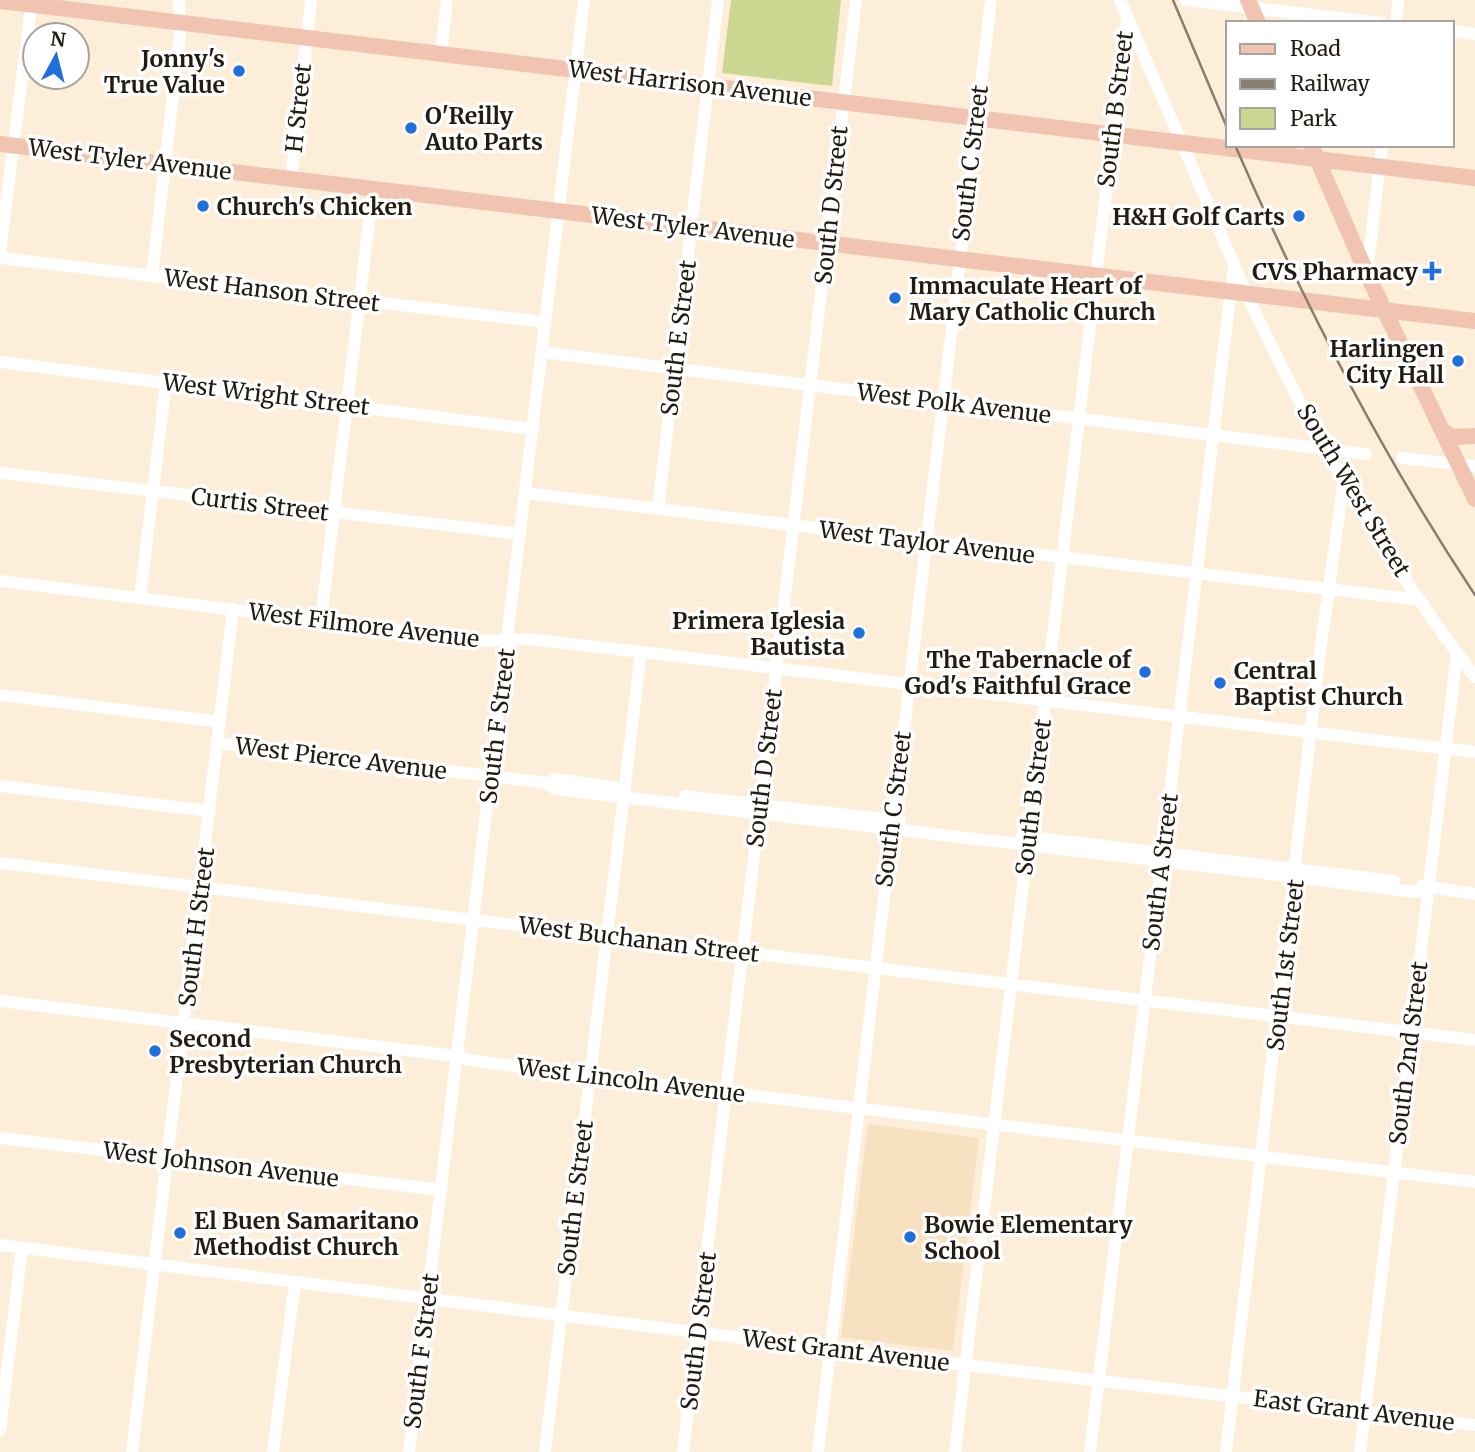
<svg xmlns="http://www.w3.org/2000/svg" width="1475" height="1452" font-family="Merriweather,serif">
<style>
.built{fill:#f7e1c0}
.green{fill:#ccd892}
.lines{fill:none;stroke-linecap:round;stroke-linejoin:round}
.minor{stroke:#fff;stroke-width:12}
.major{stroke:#f1c4b1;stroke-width:16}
.rail{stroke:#887e6f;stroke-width:2.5}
.poi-dot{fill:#206fda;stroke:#fff;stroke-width:2.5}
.labels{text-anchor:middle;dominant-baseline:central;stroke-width:7;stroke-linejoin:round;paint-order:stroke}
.poi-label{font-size:23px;font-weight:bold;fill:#221c12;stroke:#fff;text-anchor:start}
.street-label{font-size:23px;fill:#221c12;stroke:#fff}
</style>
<rect width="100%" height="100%" fill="#fceed9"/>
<polygon class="built" points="868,1124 979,1138 953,1351 841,1337"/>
<polygon class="green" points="731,0 841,0 832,86 722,73"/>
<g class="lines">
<g class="minor">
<polyline points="1186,0 1382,23"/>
<polyline points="1396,23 1398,0"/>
<polyline points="1452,31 1475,34"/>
<polyline points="441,53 447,0"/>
<polyline points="291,179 311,0"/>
<polyline points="0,252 32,0"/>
<polyline points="0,258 544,322"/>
<path d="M1234 265C1294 404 1382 556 1475 677"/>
<polyline points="1367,274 1382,145"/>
<polyline points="152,276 180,35 179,0"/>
<polyline points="541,352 1366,454"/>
<polyline points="0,362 532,429"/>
<polyline points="1402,458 1475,466"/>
<polyline points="0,473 520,534"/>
<polyline points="525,493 1420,600"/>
<polyline points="658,509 718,0"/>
<polyline points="0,581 488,641 527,639 641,652 1475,752"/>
<polyline points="140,598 166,382"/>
<polyline points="321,619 373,189"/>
<polyline points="0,695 220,722"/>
<polyline points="218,743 547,783 555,789 1295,877 1415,892 1427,888"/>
<polyline points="547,783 556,779 619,788"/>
<polyline points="0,786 210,811"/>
<polyline points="685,796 900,821"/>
<polyline points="1022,836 1394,881"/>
<polyline points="0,863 1475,1040"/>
<polyline points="1422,886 1475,894"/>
<polyline points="0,1001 456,1056 469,1060 589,1076 1475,1182"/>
<polyline points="0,1138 442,1190"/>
<polyline points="0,1245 830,1349 1475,1425"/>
<polyline points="0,1430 22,1248"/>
<polyline points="132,1452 233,609"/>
<polyline points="273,1452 295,1282"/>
<polyline points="409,1452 584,0"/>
<polyline points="545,1452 641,652"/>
<polyline points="683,1452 856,0"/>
<polyline points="818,1452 991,0"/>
<polyline points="955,1452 1127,18"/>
<polyline points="1090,1452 1234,264 1120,0"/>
<polyline points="1226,1452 1319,660 1344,478"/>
<polyline points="1360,1452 1457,654"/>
</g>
<g class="major">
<polyline points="1248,0 1258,23"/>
<polyline points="0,1 1475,178"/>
<polyline points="0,144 1475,321"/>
<polyline points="1311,145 1367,274 1475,499"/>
<polyline points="1443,431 1452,437 1475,436"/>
</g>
<g class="rail">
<polyline points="1173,0 1228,130"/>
<path d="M1235 145C1303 302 1380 452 1475 595"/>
</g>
</g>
<g class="poi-dot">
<circle cx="239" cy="71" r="7"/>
<circle cx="411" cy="128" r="7"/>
<circle cx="203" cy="206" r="7"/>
<circle cx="1299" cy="216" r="7"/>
<path d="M1428.5 260.5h7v7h7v7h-7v7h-7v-7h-7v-7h7z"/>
<circle cx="895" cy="298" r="7"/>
<circle cx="1458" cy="361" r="7"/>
<circle cx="859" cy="633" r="7"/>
<circle cx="1145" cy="672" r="7"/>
<circle cx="1220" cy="683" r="7"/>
<circle cx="155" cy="1051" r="7"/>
<circle cx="180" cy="1233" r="7"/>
<circle cx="910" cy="1237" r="7"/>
</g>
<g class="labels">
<g class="poi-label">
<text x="225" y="58" text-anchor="end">Jonny's<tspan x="225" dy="26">True Value</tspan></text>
<text x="425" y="115">O'Reilly<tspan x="425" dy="26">Auto Parts</tspan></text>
<text x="217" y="206">Church's Chicken</text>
<text x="1285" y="216" text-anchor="end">H&amp;H Golf Carts</text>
<text x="1418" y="271" text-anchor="end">CVS Pharmacy</text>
<text x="909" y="285">Immaculate Heart of<tspan x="909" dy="26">Mary Catholic Church</tspan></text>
<text x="1444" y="348" text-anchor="end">Harlingen<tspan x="1444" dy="26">City Hall</tspan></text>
<text x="845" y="620" text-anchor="end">Primera Iglesia<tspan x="845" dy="26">Bautista</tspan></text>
<text x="1131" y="659" text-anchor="end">The Tabernacle of<tspan x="1131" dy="26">God's Faithful Grace</tspan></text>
<text x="1234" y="670">Central<tspan x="1234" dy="26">Baptist Church</tspan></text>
<text x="169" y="1038">Second<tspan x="169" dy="26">Presbyterian Church</tspan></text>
<text x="194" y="1220">El Buen Samaritano<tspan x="194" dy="26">Methodist Church</tspan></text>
<text x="924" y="1224">Bowie Elementary<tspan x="924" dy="26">School</tspan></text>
</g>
<g class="street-label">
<text transform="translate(690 83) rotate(7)">West Harrison Avenue</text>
<text transform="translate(298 108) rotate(-84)">H Street</text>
<text transform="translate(1115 109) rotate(-83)">South B Street</text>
<text transform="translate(130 159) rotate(7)">West Tyler Avenue</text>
<text transform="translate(970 163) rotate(-83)">South C Street</text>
<text transform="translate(831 205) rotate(-84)">South D Street</text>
<text transform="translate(693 227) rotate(7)">West Tyler Avenue</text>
<text transform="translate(272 290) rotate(7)">West Hanson Street</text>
<text transform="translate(678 338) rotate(-83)">South E Street</text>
<text transform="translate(266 394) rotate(7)">West Wright Street</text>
<text transform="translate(954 403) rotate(7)">West Polk Avenue</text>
<text transform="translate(1354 490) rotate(59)">South West Street</text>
<text transform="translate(260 504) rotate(7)">Curtis Street</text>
<text transform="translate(927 542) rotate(7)">West Taylor Avenue</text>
<text transform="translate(364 625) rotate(7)">West Filmore Avenue</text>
<text transform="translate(497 726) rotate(-83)">South F Street</text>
<text transform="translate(341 758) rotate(7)">West Pierce Avenue</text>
<text transform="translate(764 768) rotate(-83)">South D Street</text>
<text transform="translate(1033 797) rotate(-83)">South B Street</text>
<text transform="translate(893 809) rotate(-83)">South C Street</text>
<text transform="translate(1160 872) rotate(-83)">South A Street</text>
<text transform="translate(196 927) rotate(-83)">South H Street</text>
<text transform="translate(639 939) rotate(7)">West Buchanan Street</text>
<text transform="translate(1285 965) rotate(-83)">South 1st Street</text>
<text transform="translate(1408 1053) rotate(-83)">South 2nd Street</text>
<text transform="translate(631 1080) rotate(7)">West Lincoln Avenue</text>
<text transform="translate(221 1164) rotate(7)">West Johnson Avenue</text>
<text transform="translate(575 1198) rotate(-83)">South E Street</text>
<text transform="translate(698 1331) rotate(-83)">South D Street</text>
<text transform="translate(846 1350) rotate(7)">West Grant Avenue</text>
<text transform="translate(421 1351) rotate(-83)">South F Street</text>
<text transform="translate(1354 1410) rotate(7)">East Grant Avenue</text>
</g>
</g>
<rect x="1226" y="21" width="228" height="126" fill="#ffffff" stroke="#a7a4a0" stroke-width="2"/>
<rect x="1240" y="44" width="35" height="10" fill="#f1c4b1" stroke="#a7a4a0" stroke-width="2"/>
<text x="1290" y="56" font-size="21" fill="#221c12">Road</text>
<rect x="1240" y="79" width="35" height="10" fill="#887e6f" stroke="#a7a4a0" stroke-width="2"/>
<text x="1290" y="91" font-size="21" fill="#221c12">Railway</text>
<rect x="1240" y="108" width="35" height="21" fill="#ccd892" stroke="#a7a4a0" stroke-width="2"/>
<text x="1290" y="126" font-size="21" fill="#221c12">Park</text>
<g transform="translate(56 56) rotate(7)"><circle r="33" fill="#ffffff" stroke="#a7a4a0" stroke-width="2"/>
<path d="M0-5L12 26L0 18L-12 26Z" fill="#206fda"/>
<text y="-10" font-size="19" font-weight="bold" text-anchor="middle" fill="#221c12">N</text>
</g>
</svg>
